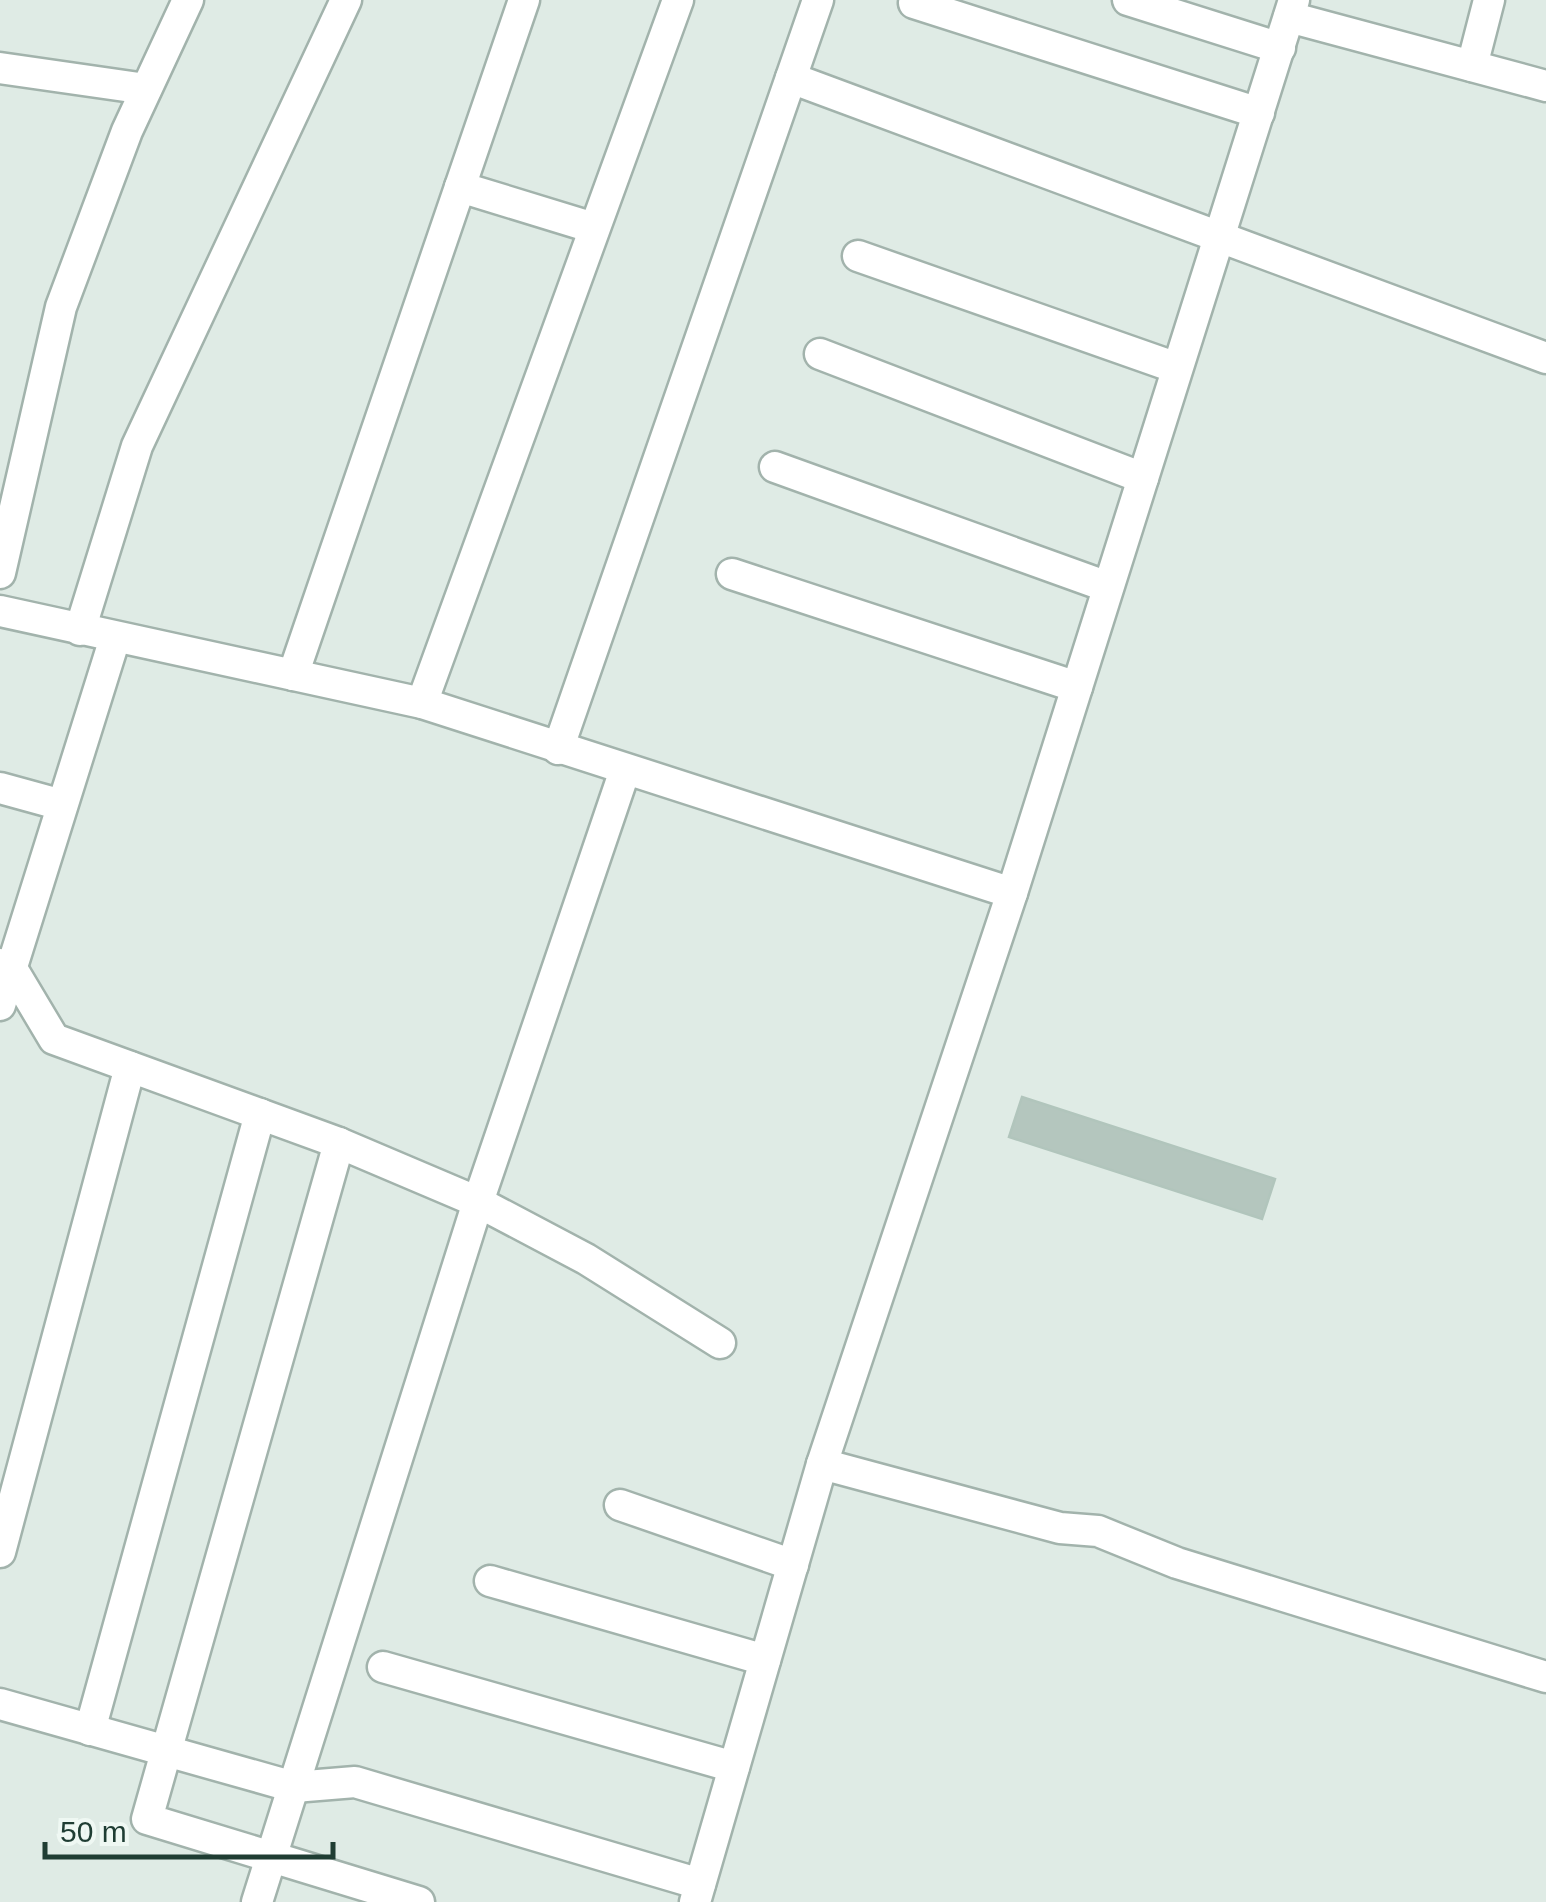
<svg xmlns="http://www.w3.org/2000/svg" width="1546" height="1902" font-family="Arial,sans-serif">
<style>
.building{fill:#b4c6be;stroke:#b1c5bc;stroke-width:2.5}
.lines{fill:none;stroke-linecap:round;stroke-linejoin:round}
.street-casing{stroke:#a2b3ac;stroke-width:35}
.street{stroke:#fff;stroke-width:30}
</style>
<rect width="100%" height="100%" fill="#dfebe5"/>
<polygon class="building" points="1022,1097 1275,1179 1262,1219 1009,1137"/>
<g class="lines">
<defs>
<g id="street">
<polyline points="1128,0 1280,48"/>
<polyline points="914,3 1259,113"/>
<polyline points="1289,17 1546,86"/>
<polyline points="1472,66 1489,0"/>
<polyline points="0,68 146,89"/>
<polyline points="791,78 1546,358"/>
<polyline points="460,187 594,228"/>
<polyline points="858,256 1177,368"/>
<polyline points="820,354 1143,478"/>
<polyline points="775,467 1108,587"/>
<polyline points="0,573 61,307 127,131 188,0"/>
<polyline points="732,574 1077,687"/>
<polyline points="0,611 422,703 1012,893"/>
<polyline points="80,630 137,446 346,0"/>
<polyline points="293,675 524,0"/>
<polyline points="422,703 678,0"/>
<polyline points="558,749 818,0"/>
<polyline points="0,788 62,805"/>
<polyline points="0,964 11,967 54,1039 339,1143 478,1202 586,1259 720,1343"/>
<polyline points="0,1005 115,638"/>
<polyline points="339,1143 147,1819 419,1902"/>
<polyline points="822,1464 1060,1528 1098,1531 1177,1563 1546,1677"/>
<polyline points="620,1505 793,1565"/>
<polyline points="0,1552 130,1067"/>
<polyline points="490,1581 765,1660"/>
<polyline points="383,1667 734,1767"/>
<polyline points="0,1704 294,1787 355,1782 700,1884"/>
<polyline points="90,1730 260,1114"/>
<polyline points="257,1902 478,1202 625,770"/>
<polyline points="695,1902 822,1464 1012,893 1294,0"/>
</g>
</defs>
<use href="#street" class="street-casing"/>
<use href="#street" class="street"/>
</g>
<path d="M45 1842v15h288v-15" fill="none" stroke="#1f3d33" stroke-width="5"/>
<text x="60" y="1842" font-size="30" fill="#1f3d33" stroke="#eff8f3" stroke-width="8" paint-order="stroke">50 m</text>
</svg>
